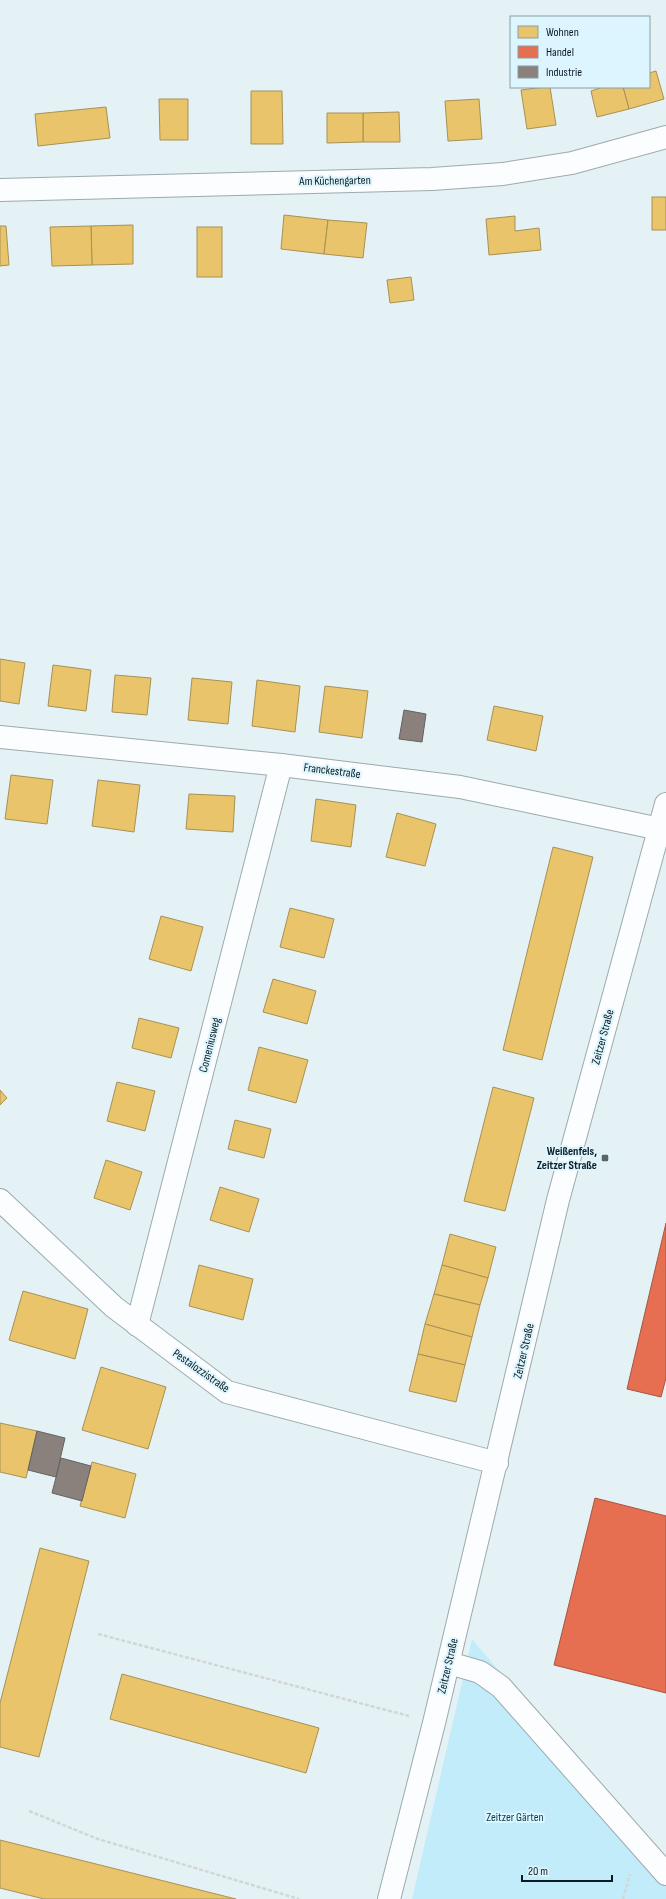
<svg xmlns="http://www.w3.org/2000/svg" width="666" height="1899" font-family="'Sofia Sans Condensed',sans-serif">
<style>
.green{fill:#c3ecfa}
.homes{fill:#e9c46a;stroke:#a79154}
.shops{fill:#e76f51;stroke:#a55643}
.industry{fill:#8a817c;stroke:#646261}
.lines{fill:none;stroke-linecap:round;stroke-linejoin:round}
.minor-casing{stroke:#9caaae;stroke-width:24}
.path{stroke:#d2d6d7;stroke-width:2.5;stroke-dasharray:4 2;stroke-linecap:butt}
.minor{stroke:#fbfdfe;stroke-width:22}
.poi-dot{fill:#58666c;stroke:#dcf5fe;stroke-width:1.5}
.labels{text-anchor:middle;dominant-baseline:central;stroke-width:4;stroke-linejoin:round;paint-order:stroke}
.street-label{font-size:12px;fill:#0c1b21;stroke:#dcf5fe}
.poi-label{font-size:12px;font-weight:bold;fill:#0c1b21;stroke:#dcf5fe;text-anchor:end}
.park-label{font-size:12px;fill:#064254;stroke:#dcf5fe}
</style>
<rect width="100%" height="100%" fill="#e4f2f6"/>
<polygon class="green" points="472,1639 666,1866 666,1899 412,1899"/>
<g class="homes">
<polygon points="656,71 664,99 629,109 623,87 649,87 649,73"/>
<polygon points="544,87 550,87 556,125 527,129 521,90"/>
<polygon points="603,87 623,87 629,109 597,117 591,91"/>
<polygon points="251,91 282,91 283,144 251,144"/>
<polygon points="159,99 188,99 188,140 160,140"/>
<polygon points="479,99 482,139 448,141 445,101"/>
<polygon points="106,107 110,138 38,146 35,114"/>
<polygon points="399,112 400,142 363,142 363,113"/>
<polygon points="327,113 363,113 363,142 327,143"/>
<rect x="652" y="197" width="14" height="33"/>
<polygon points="284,215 328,220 324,254 281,249"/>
<polygon points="515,216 515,231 539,228 541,250 489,255 486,219"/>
<polygon points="328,220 367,223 363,258 324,254"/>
<polygon points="133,225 133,264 92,265 91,226"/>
<polygon points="0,226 6,226 9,265 0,266"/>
<polygon points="91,226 92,265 52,266 50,227"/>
<rect x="197" y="227" width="25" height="50"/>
<polygon points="411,277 414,300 390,303 387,280"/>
<polygon points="0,659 25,663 19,704 0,701"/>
<polygon points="53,665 91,670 86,711 48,706"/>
<polygon points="115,675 151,678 147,715 112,712"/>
<polygon points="192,678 232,682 228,724 188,720"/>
<polygon points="257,680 300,686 295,732 252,726"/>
<polygon points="325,686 368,691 362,738 319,732"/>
<polygon points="494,706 543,716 536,751 487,740"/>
<polygon points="11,775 53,780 47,824 5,819"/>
<polygon points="98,780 140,785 134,832 92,826"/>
<polygon points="189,794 235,796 233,832 186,829"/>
<polygon points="316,799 356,805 351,847 311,841"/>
<polygon points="397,813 436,824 425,866 386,857"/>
<polygon points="553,847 593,857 542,1060 503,1050"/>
<polygon points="290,908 334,919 324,958 280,947"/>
<polygon points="161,916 203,927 191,971 149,959"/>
<polygon points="273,979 316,991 307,1024 263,1012"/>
<polygon points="139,1018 179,1028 171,1058 132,1048"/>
<polygon points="259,1047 308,1060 296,1103 248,1090"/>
<polygon points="117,1082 155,1091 145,1131 107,1121"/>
<polygon points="493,1087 534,1098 505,1211 464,1201"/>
<polygon points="0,1090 7,1098 0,1105"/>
<polygon points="235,1120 271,1129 264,1158 228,1149"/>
<polygon points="106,1160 142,1172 130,1210 94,1198"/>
<polygon points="220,1187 259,1199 249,1232 210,1220"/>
<polygon points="450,1234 496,1247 488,1278 442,1265"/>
<polygon points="199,1265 253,1279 243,1320 189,1306"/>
<polygon points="442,1265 488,1278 480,1305 434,1294"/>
<polygon points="23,1291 88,1309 75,1359 9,1340"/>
<polygon points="434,1294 480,1305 472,1337 425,1324"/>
<polygon points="425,1324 472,1337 465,1365 418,1354"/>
<polygon points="418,1354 465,1365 456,1402 409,1391"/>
<polygon points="101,1367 166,1387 148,1449 82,1430"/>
<polygon points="0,1423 37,1431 26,1478 0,1472"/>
<polygon points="92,1462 136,1474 125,1518 80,1506"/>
<polygon points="40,1548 89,1561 39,1757 0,1747 0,1703"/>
<polygon points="122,1674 319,1728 306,1773 110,1719"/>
<polygon points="0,1840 236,1899 44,1899 0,1888"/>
</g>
<g class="shops">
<polygon points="666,1223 666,1378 661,1397 627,1389"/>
<polygon points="595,1498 666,1516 666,1693 554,1665"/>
</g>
<g class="industry">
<polygon points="404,710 426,714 422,742 399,739"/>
<polygon points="37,1431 65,1438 56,1477 28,1470"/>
<polygon points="61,1458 91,1466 82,1501 52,1493"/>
</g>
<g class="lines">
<defs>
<g id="minor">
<polyline points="0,190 432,179 503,174 572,163 666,137"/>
<polyline points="0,737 281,765 460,787 660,829"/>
<polyline points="0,1200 114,1307 227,1392 497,1463"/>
<polyline points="137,1325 281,765"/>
<polyline points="449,1663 480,1672 501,1687 666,1874"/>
<polyline points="389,1899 434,1723 558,1200 666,804"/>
</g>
</defs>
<use href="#minor" class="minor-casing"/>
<g class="path">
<polyline points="98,1634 409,1716"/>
<polyline points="29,1811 98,1839 299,1899"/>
<polyline points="623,1899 630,1874"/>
</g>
<use href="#minor" class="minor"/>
</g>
<rect class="poi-dot" x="601" y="1154" width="8" height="8" rx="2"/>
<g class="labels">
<g class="street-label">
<text transform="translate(335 181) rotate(-1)">Am Küchengarten</text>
<text transform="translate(332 771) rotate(7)">Franckestraße</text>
<text transform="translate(603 1037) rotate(-75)">Zeitzer Straße</text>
<text transform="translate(210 1045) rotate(-76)">Comeniusweg</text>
<text transform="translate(524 1351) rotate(-77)">Zeitzer Straße</text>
<text transform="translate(201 1371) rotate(35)">Pestalozzistraße</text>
<text transform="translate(448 1666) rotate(-77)">Zeitzer Straße</text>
</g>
<g class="poi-label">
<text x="597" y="1151">Weißenfels,<tspan x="597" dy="14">Zeitzer Straße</tspan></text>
</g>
<g class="park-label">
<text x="515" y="1817">Zeitzer Gärten</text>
</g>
</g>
<rect x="510" y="16" width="140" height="72" fill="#dcf5fe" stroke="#899ea6"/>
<rect x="518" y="26" width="20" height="12" fill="#e9c46a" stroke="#899ea6"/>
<text x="546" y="36" font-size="12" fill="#0c1b21">Wohnen</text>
<rect x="518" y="46" width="20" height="12" fill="#e76f51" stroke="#899ea6"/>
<text x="546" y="56" font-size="12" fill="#0c1b21">Handel</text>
<rect x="518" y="66" width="20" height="12" fill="#8a817c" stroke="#899ea6"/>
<text x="546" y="76" font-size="12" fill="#0c1b21">Industrie</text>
<path d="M522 1875v6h90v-6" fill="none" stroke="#0c1b21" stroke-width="2"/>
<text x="528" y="1875" font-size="12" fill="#0c1b21" stroke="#dcf5fe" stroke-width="3" paint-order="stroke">20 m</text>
</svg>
